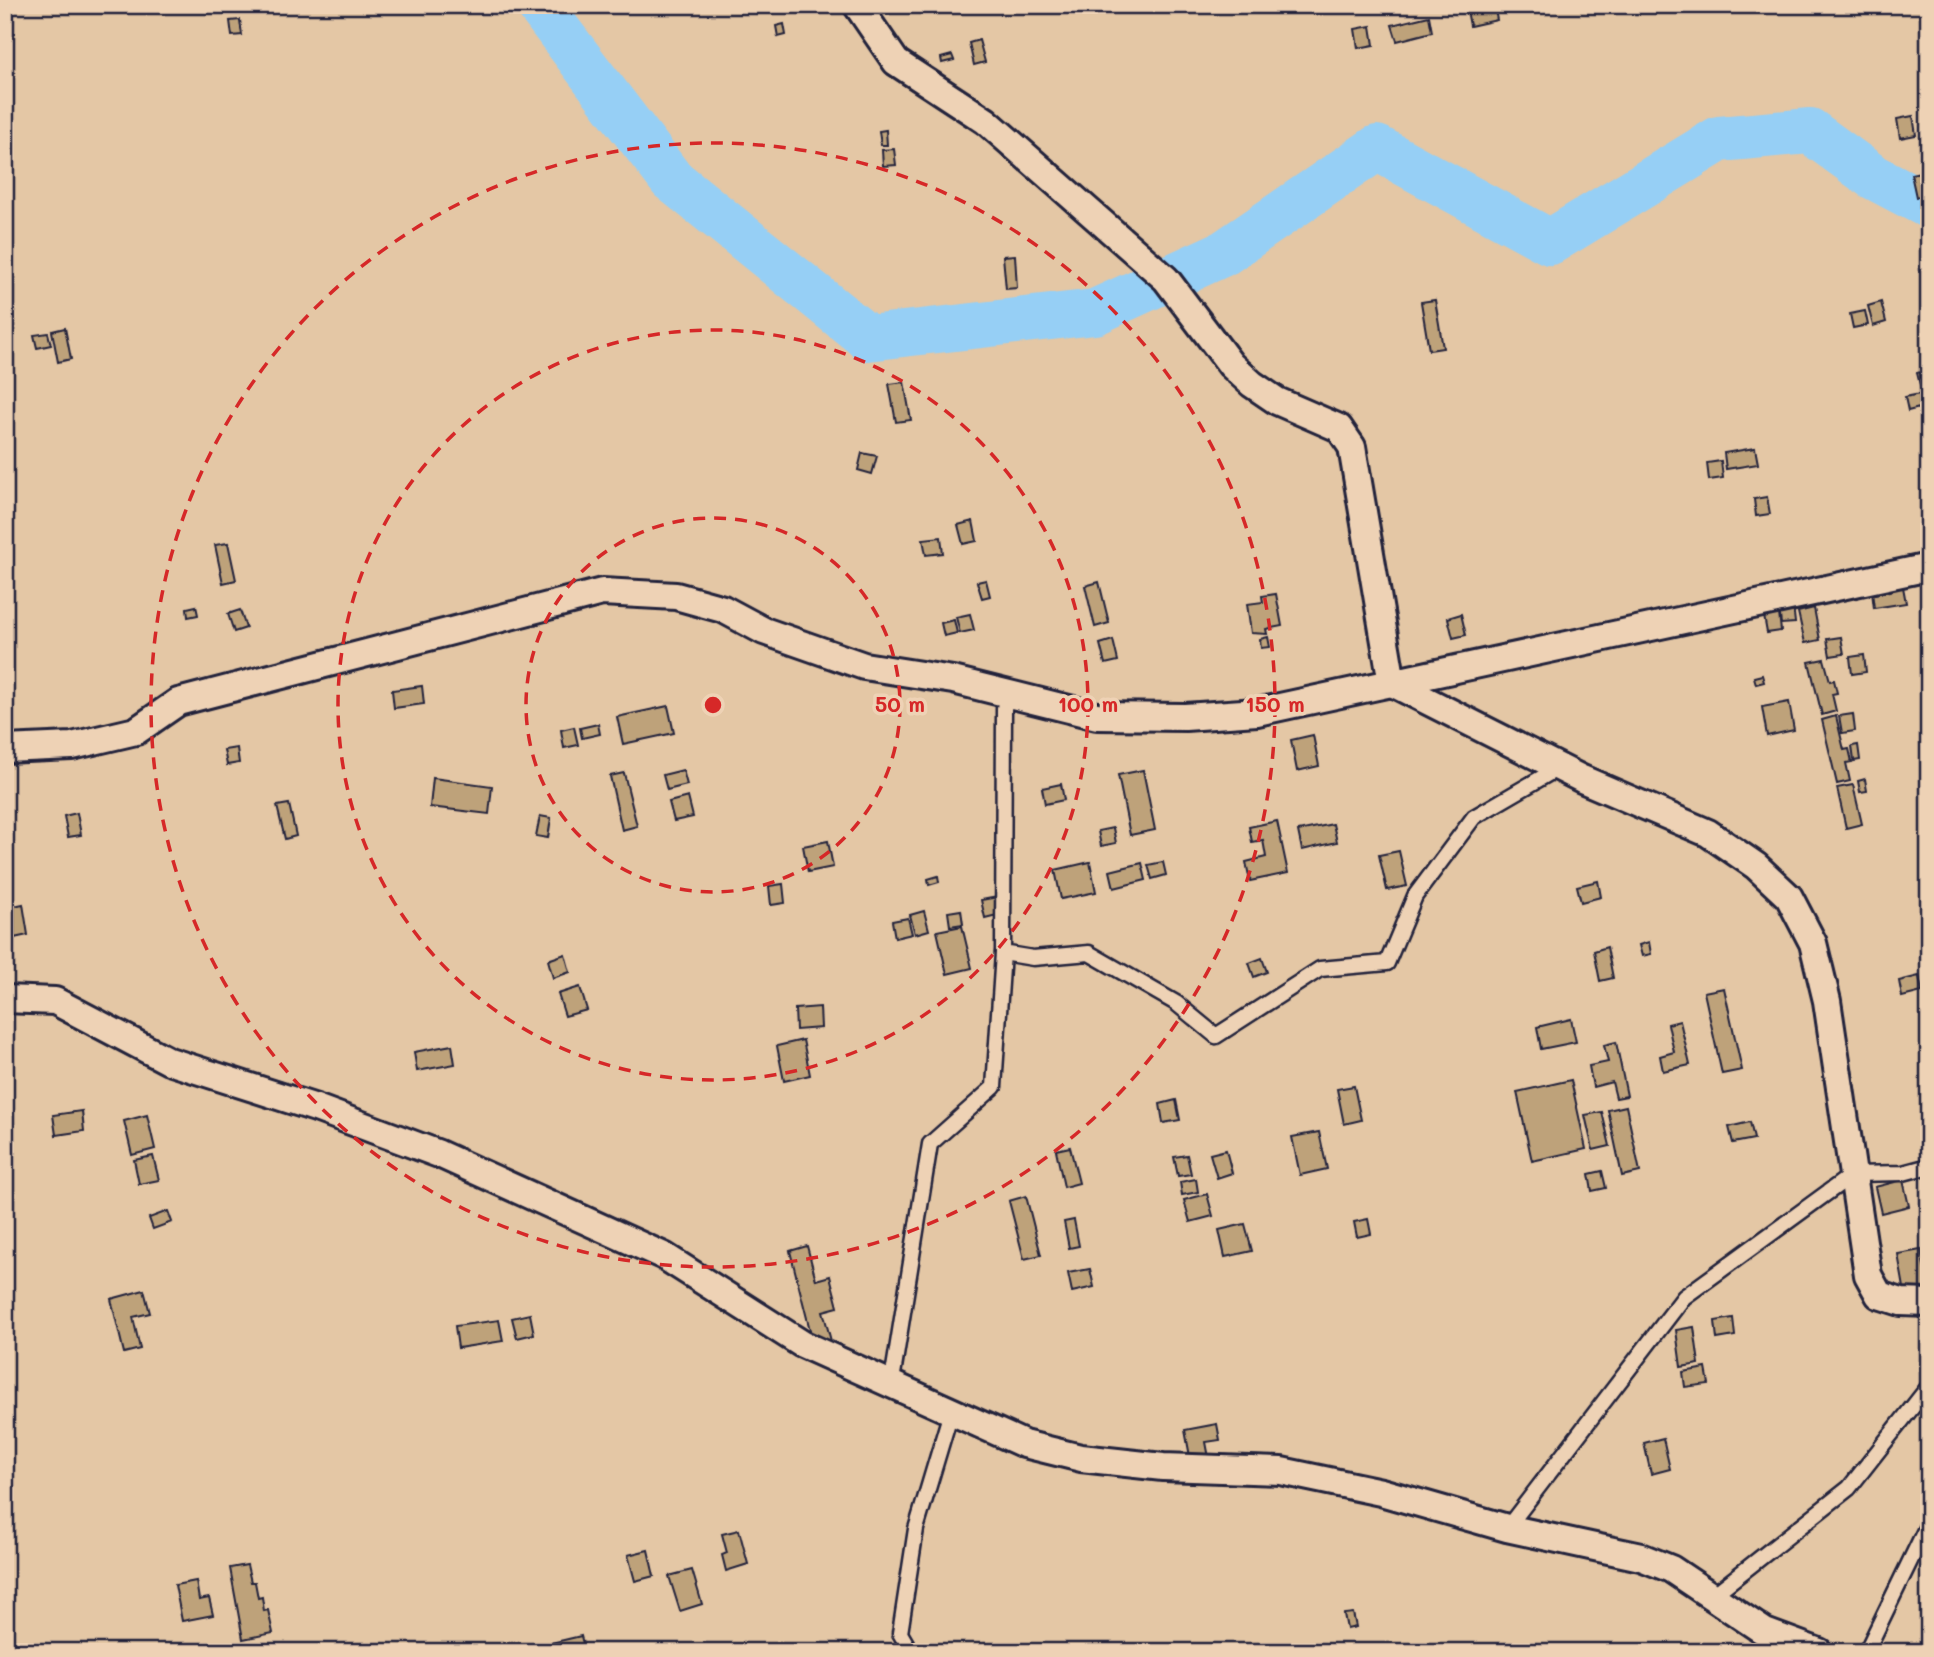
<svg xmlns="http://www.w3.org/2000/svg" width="1934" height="1657" font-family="Mali,sans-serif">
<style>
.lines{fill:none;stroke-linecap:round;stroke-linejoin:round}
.river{stroke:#96cff5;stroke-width:46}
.building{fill:#bea27a;stroke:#22223b;stroke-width:2}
.service-casing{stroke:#22223b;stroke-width:19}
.minor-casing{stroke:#22223b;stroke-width:32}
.service{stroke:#eed2b5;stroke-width:14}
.minor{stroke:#eed2b5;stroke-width:26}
.ring{fill:none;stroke:#d62828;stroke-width:3.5;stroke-dasharray:12 9}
.centre{fill:#d62828;stroke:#eed2b5;stroke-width:3.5}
.ring-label{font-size:21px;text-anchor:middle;font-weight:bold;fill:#d62828;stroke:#eed2b5;stroke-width:7;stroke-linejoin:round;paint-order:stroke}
</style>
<rect width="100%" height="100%" fill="#e4c7a5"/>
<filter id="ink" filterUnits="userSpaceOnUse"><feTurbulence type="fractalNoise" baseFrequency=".0143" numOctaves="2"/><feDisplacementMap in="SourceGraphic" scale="14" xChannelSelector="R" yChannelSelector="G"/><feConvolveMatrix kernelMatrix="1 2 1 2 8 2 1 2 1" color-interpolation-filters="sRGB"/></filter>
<g filter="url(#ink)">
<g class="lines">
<polyline class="river" points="539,5 671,179 868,338 1095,312 1224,253 1377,148 1550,242 1719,139 1810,131 1872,176 1929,206"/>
</g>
<g class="building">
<polygon points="1466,5 1494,5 1497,20 1470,26"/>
<polygon points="1429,16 1432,32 1397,41 1392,25"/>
<polygon points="240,20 242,35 232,36 230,21"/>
<polygon points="784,24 786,35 778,37 776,26"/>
<polygon points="1371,26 1374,45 1358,48 1355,29"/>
<polygon points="979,40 985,62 974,65 969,43"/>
<polygon points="952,55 954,60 942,63 941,58"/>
<polygon points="1913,116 1916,135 1900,138 1897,119"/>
<polygon points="886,130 887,145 881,145 879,131"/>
<polygon points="894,149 896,165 883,166 882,150"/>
<polygon points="1925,171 1929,194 1916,197 1911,174"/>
<polygon points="1015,255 1017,288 1006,289 1003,256"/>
<polygon points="1435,300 1443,348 1429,350 1421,302"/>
<polygon points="1881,302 1886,322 1873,326 1868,306"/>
<polygon points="1865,311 1868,325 1853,328 1850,314"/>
<polygon points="65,328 71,359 58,362 52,331"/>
<polygon points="48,333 51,345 37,348 34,335"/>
<polygon points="1929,370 1929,404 1925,404 1917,373"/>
<polygon points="904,382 911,420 896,422 889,384"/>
<polygon points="1920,394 1923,407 1908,411 1905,397"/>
<polygon points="1755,448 1758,464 1726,469 1724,453"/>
<polygon points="862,453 877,456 872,474 858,470"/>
<polygon points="1721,461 1723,478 1709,480 1707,463"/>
<polygon points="1767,497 1770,514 1756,516 1754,499"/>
<polygon points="973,521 977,541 963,544 958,525"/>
<polygon points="941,537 943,553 926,555 923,539"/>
<polygon points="228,543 236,580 223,583 215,545"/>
<polygon points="986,580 990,596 982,598 977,582"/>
<polygon points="1099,582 1109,623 1095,627 1085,586"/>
<polygon points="1903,587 1906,603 1874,608 1872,592"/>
<polygon points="1276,594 1282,626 1266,629 1267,634 1251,633 1247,604 1263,602 1262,596"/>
<polygon points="1793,605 1795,623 1781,624 1779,607"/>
<polygon points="196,606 198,615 188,617 187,608"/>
<polygon points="1814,608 1820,640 1805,643 1798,612"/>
<polygon points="240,610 246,628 234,632 228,614"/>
<polygon points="970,614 974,630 960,633 956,617"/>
<polygon points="1461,614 1466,635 1453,638 1448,618"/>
<polygon points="1779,614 1781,631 1767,633 1764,616"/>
<polygon points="954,620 957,633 944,636 941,623"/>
<polygon points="1268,637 1270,647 1261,648 1260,639"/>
<polygon points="1841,637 1844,654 1830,656 1827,639"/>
<polygon points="1113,640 1118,661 1105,664 1100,644"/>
<polygon points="1864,655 1866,672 1852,674 1850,657"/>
<polygon points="1824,659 1830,681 1834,680 1837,693 1832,694 1836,711 1822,715 1809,662"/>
<polygon points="1762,675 1764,682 1756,684 1754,677"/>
<polygon points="422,686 424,704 394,708 392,690"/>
<polygon points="1789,702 1794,730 1767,736 1762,707"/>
<polygon points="668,706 674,733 623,744 617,717"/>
<polygon points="1853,714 1855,731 1842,733 1839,716"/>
<polygon points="1836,716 1844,750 1849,749 1852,762 1846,763 1850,781 1837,784 1822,720"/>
<polygon points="598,724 600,734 582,738 580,728"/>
<polygon points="574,727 578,745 564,748 561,730"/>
<polygon points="1313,735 1319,766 1297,771 1291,740"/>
<polygon points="1858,745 1860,760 1854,761 1852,746"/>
<polygon points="237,748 239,763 227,765 224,750"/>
<polygon points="683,770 687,785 667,790 663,775"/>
<polygon points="1143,770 1155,830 1130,835 1118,775"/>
<polygon points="624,773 637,826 622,830 610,776"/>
<polygon points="433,778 492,786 489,814 430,807"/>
<polygon points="1865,779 1867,791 1860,792 1858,781"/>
<polygon points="1061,784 1064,800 1045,804 1042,788"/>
<polygon points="1853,785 1862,824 1846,828 1837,788"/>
<polygon points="688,797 693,817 674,821 669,802"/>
<polygon points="289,804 296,836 285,839 277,806"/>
<polygon points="77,813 81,835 68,837 64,816"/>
<polygon points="540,816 551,818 548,838 536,836"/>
<polygon points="1277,821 1288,873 1250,881 1246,862 1266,857 1263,840 1252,842 1249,827"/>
<polygon points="1333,824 1337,842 1302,850 1298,831"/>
<polygon points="1113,828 1116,843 1101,846 1098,831"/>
<polygon points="828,841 833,867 808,872 803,846"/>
<polygon points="1399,851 1407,886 1387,890 1379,855"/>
<polygon points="1090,862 1096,892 1061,899 1055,870"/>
<polygon points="1163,862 1166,875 1152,879 1148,865"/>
<polygon points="1142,863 1146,880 1114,888 1110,871"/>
<polygon points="938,876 939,882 929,885 928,879"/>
<polygon points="1598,881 1601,897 1581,902 1577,886"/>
<polygon points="783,884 785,903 771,905 769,886"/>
<polygon points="998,897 1001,914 985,918 981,900"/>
<polygon points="23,904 28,935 14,938 9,907"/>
<polygon points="961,910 963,924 950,926 948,912"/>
<polygon points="924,911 929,930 915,934 910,915"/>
<polygon points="908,918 912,934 895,938 892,921"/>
<polygon points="962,926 972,968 947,974 937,931"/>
<polygon points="1649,942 1651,954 1642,956 1639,945"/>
<polygon points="1607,947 1613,978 1600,981 1594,951"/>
<polygon points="565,954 570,972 553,978 548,960"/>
<polygon points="1262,958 1267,972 1254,977 1249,963"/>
<polygon points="1919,976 1922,992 1902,997 1899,981"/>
<polygon points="580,987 587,1010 565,1016 558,994"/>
<polygon points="1724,988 1742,1070 1722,1074 1704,992"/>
<polygon points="820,1007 821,1028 796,1030 795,1009"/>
<polygon points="1571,1019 1576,1042 1541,1049 1537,1027"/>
<polygon points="1680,1021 1690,1065 1663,1071 1660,1056 1674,1052 1668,1024"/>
<polygon points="803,1040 810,1075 784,1081 777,1046"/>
<polygon points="1616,1042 1627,1096 1616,1098 1612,1082 1593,1087 1589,1066 1608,1062 1604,1045"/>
<polygon points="452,1045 455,1064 417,1071 414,1052"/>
<polygon points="1571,1080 1586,1149 1532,1161 1517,1092"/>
<polygon points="1354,1086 1361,1120 1344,1124 1337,1089"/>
<polygon points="1176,1100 1180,1120 1163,1123 1160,1104"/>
<polygon points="1626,1106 1640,1172 1622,1176 1608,1110"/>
<polygon points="82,1111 84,1131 56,1135 53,1115"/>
<polygon points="1602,1112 1610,1146 1593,1150 1585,1115"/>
<polygon points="147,1115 155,1149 132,1155 124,1121"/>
<polygon points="1750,1122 1754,1139 1733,1143 1729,1127"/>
<polygon points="9,1123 13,1148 5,1149 5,1124"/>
<polygon points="1319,1132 1327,1169 1300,1175 1292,1137"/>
<polygon points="1070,1147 1079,1183 1064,1187 1056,1150"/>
<polygon points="1226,1150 1232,1173 1217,1178 1210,1154"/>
<polygon points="1187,1155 1191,1174 1178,1176 1174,1157"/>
<polygon points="153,1156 159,1180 139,1184 134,1160"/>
<polygon points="1602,1171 1606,1188 1592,1191 1589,1174"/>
<polygon points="1196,1179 1198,1192 1182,1195 1180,1182"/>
<polygon points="1903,1180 1909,1206 1881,1213 1875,1187"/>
<polygon points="1207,1194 1213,1216 1190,1222 1184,1200"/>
<polygon points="1026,1196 1041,1255 1024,1259 1009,1201"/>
<polygon points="168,1211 172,1222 153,1229 149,1218"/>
<polygon points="1368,1219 1371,1234 1357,1237 1354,1222"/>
<polygon points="1074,1220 1079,1246 1069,1248 1064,1222"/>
<polygon points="1245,1224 1252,1251 1225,1257 1219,1230"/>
<polygon points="807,1246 816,1280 830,1276 838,1307 823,1311 831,1341 814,1346 790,1251"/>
<polygon points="1921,1250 1929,1292 1906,1299 1898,1254"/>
<polygon points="1090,1269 1094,1287 1072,1292 1068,1273"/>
<polygon points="144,1290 150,1313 133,1317 140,1349 124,1353 111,1299"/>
<polygon points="530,1314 534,1334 517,1338 512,1318"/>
<polygon points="1733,1318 1735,1336 1717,1339 1715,1321"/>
<polygon points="499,1320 503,1341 458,1348 455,1326"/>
<polygon points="1694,1327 1699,1364 1681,1367 1676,1330"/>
<polygon points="1706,1368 1709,1384 1685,1387 1683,1372"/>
<polygon points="1217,1424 1220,1440 1206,1442 1210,1463 1192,1467 1185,1430"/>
<polygon points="1663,1438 1670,1469 1651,1474 1644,1443"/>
<polygon points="739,1530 748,1564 726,1571 722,1555 727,1553 722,1534"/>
<polygon points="648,1550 654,1576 635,1581 628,1555"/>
<polygon points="247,1565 251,1582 255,1582 258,1598 262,1597 264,1611 268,1610 273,1633 243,1639 230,1568"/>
<polygon points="692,1570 702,1604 680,1611 669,1576"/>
<polygon points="196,1581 199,1600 209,1598 213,1615 182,1621 175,1585"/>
<polygon points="1353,1613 1356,1627 1347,1629 1344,1614"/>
<polygon points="581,1636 585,1652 535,1652 534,1647"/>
</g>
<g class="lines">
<defs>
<g id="service">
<polyline points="1009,694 1004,708 1003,953 1033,958 1089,953 1176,1003 1216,1036 1320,969 1387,963 1415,896 1474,817 1560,767"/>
<polyline points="891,1387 930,1144 994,1087 1003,953"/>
<polyline points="1507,1528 1684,1297 1853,1174 1903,1173 1929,1166"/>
<polyline points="1712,1596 1849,1488 1929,1386"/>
<polyline points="911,1652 900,1633 916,1529 951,1412"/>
<polyline points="1866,1652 1929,1522"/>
</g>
<g id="minor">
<polyline points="857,5 896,62 986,121 1166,279 1231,365 1252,384 1277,401 1339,428 1352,447 1392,683"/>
<polyline points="1392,683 1582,779 1708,833 1756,866 1789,897 1813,943 1827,1001 1868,1275 1879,1295 1901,1302 1929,1303"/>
<polyline points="5,749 72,746 136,731 178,702 602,592 676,596 723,609 764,631 864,666 953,680 1097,716 1185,717 1257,712 1929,567"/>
<polyline points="5,999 55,1001 169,1061 316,1108 439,1154 664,1256 802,1344 1024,1444 1081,1458 1163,1467 1281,1471 1381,1492 1507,1528 1641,1557 1671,1569 1765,1632 1819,1652"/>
</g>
</defs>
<use href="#service" class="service-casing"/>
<use href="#minor" class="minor-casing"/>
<use href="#service" class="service"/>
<use href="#minor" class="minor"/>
</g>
</g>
<g class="ring">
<circle cx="713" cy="705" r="187"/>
<circle cx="713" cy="705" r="375"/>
<circle cx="713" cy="705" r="562"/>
</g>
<circle cx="713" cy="705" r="10" class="centre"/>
<g class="ring-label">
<text x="900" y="712">50 m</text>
<text x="1088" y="712">100 m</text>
<text x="1275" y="712">150 m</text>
</g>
<rect width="1934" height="1657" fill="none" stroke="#eed2b5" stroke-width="28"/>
<rect x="14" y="14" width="1906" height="1629" fill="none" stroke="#22223b" stroke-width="2.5" filter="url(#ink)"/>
</svg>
